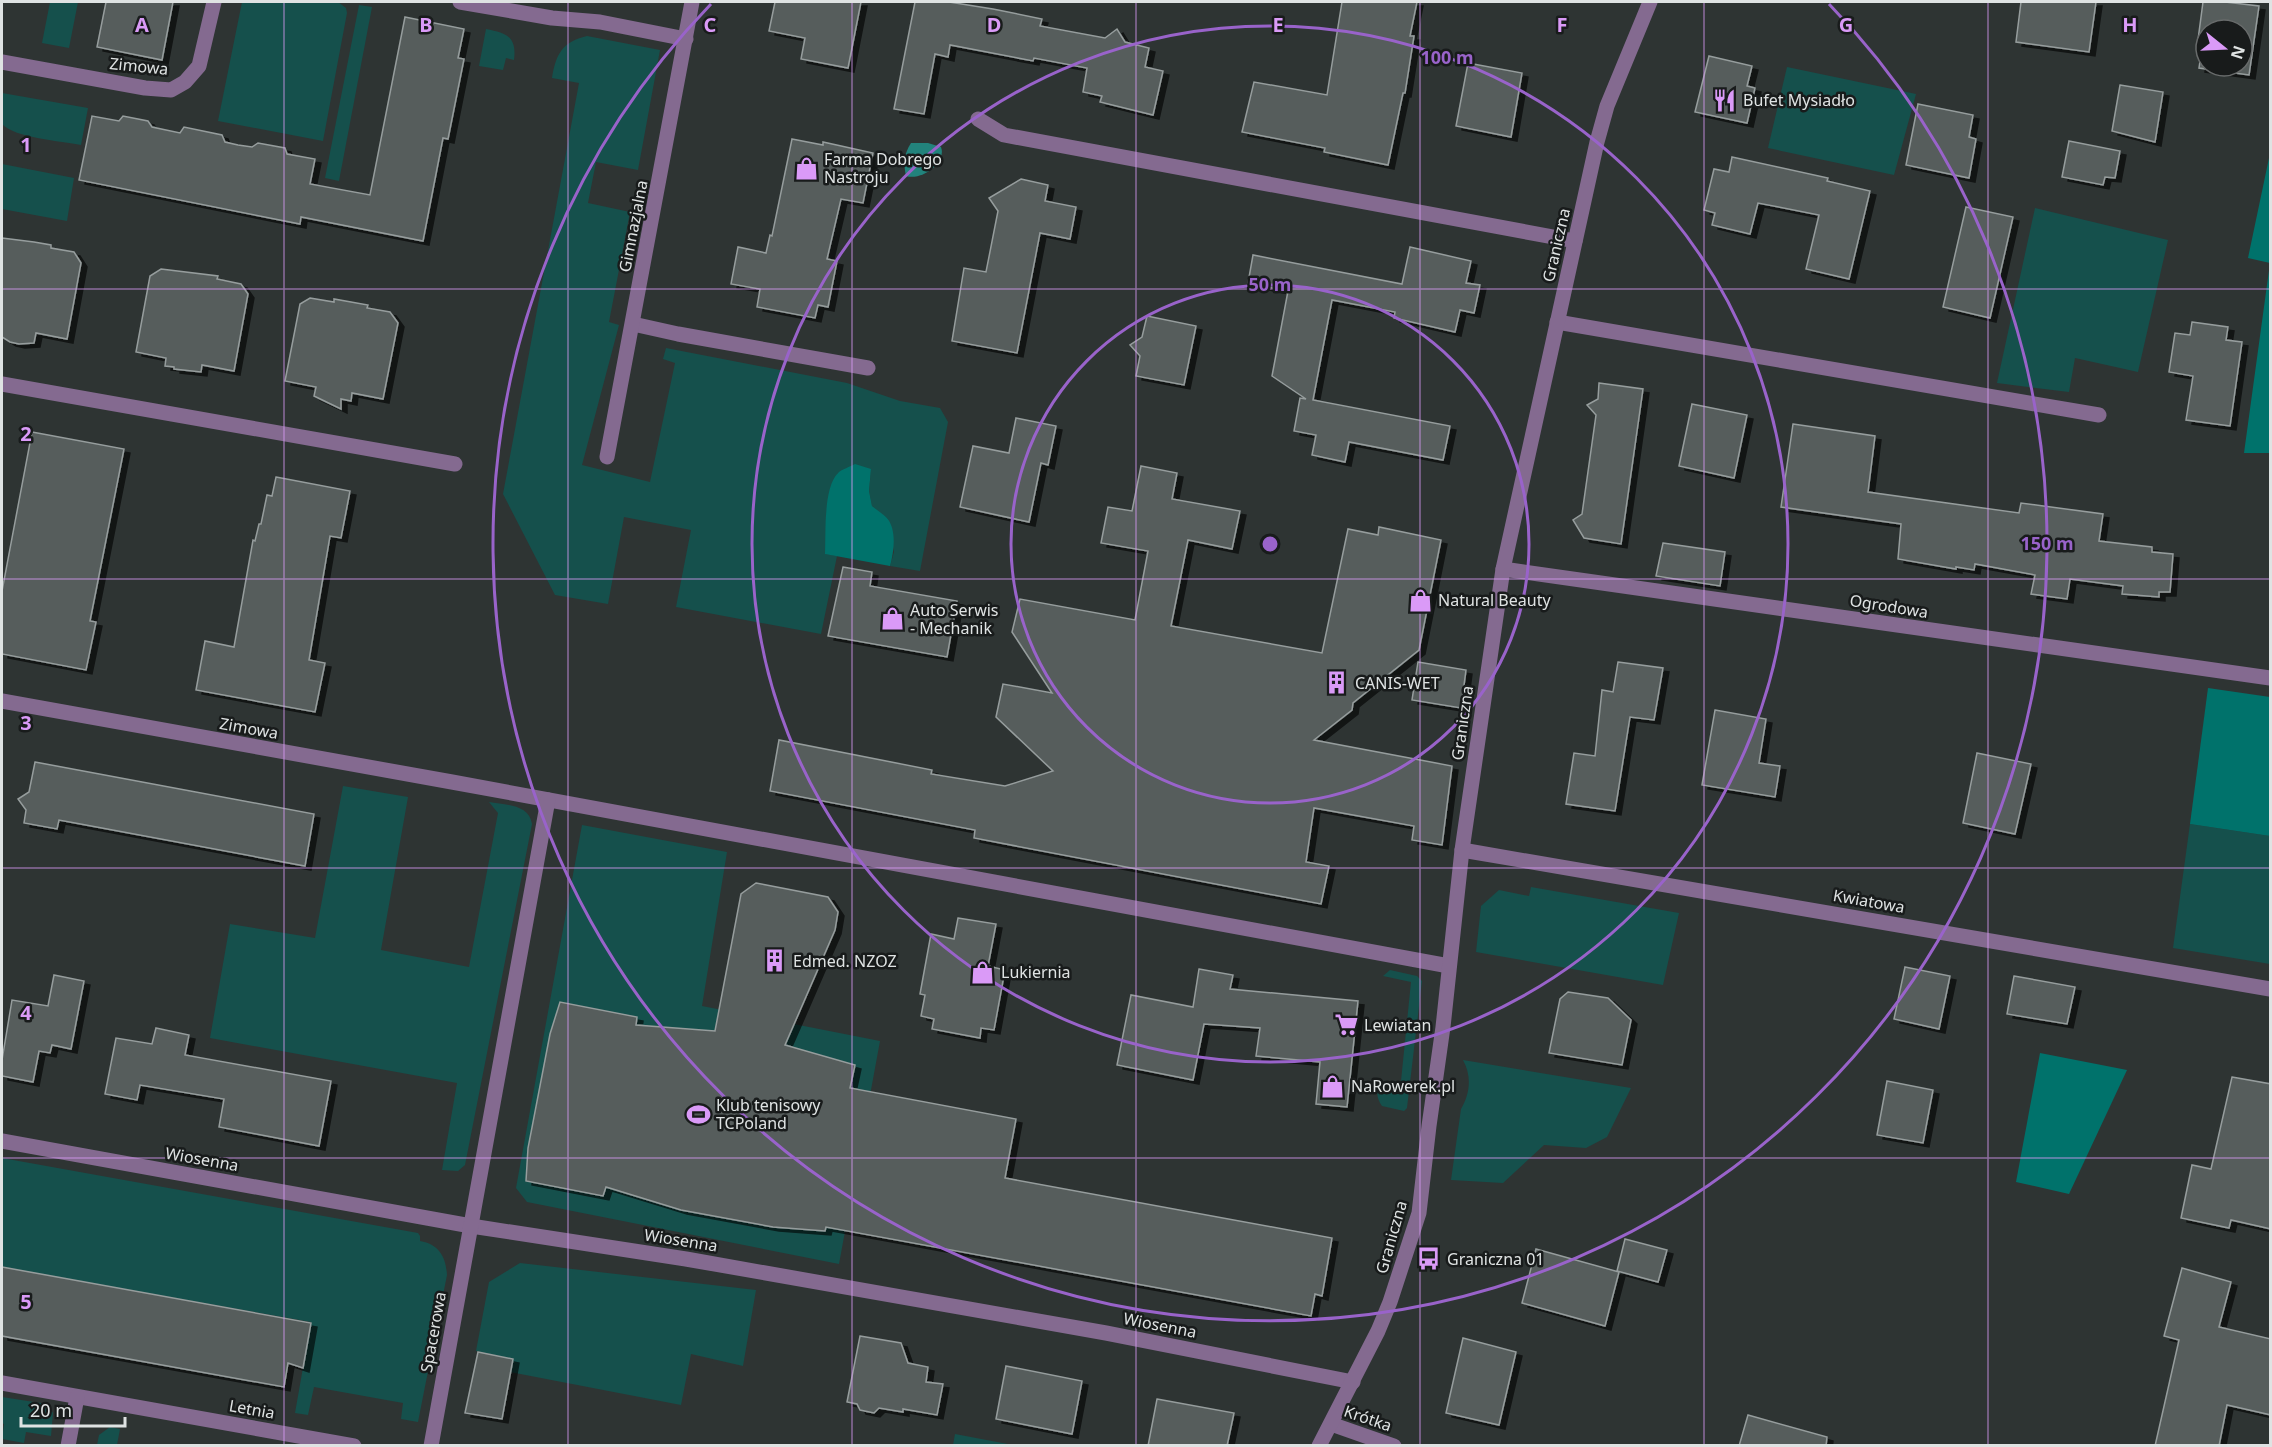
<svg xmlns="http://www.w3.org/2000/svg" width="2272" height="1447" font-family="'Noto Sans',sans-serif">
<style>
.green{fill:#15504c}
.forest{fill:#00726b}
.water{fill:#22837c}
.building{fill:#565d5c;stroke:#969d9d;stroke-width:1.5;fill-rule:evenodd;filter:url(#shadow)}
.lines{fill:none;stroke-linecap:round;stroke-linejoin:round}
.minor{stroke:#846a90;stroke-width:15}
.grid{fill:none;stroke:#da9af7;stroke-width:1.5;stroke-opacity:0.55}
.ring{fill:none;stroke:#9963ca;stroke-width:3}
.labels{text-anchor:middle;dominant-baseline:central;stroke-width:5;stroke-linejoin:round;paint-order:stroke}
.street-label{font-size:16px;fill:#dfe3e3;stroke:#181b1b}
.poi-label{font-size:16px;fill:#dfe3e3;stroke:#181b1b;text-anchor:start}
.grid-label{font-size:20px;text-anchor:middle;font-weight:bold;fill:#da9af7;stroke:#181b1b;stroke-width:5;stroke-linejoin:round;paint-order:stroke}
.centre{fill:#9963ca;stroke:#181b1b;stroke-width:3}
.ring-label{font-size:18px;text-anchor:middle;font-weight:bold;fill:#9963ca;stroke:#181b1b;stroke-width:5;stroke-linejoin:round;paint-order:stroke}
</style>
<defs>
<filter id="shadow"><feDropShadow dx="6" dy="4" stdDeviation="0" flood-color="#0009"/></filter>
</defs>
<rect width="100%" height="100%" fill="#2e3433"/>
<g class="green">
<polygon points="50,2 78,2 69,48 42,43"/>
<polygon points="242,2 338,2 346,8 347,13 323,141 218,121"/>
<polygon points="359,5 372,7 339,181 325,178"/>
<path d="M486 29C506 33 517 36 514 60L506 58 503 70 479 66Z"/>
<path d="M587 36 660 50 638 170 596 162 588 203 630 212 609 322 619 325 582 465 650 482 675 363 663 359 666 348 847 383 900 401 940 408 948 422 920 571 890 566 894 552 888 519 872 506 869 491 871 469 838 473C824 498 826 526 826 554L837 556 821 634 676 607 691 530 624 517 608 604 555 595 503 494 579 83 552 78C556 54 562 42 587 36Z"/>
<polygon points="1787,67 1916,94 1894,175 1768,148"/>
<path d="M2 93 88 108 81 145C61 141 15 138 2 124Z"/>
<polygon points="2,164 74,178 67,221 2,209"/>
<polygon points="2035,208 2168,240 2138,372 2075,358 2069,392 1997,383"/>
<path d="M343 786 408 797 381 950 469 967 498 813 489 802C505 805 529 804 532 824L465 1165 458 1171 442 1170 457 1083 210 1038 230 924 315 938Z"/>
<polygon points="2190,824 2270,836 2270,964 2173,948"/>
<polygon points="582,825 727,852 702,1006 880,1041 839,1264 527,1202 516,1188"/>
<polygon points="1531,887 1679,913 1663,985 1476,952 1481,906 1499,890 1529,896"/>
<path d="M1390 970 1417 976 1422 981 1407 1108 1404 1111 1382 1106C1377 1099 1375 1091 1381 1083L1401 1081 1411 982 1383 976Z"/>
<path d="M1463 1060 1631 1088 1607 1137 1586 1148 1544 1145 1503 1183 1451 1180 1461 1109C1470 1094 1472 1076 1463 1060Z"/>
<path d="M2 1158 418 1233 420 1236V1241C439 1244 446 1257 447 1275L418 1422 401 1419 403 1403 314 1387 308 1415 295 1413 311 1322 118 1288 84 1308 87 1282 33 1273 28 1298 2 1293Z"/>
<polygon points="520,1263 756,1290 743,1366 691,1354 681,1405 510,1372 513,1359 476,1351 489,1282"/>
<polygon points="2,1397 47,1404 53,1413 51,1436 26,1432 24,1443 2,1439 4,1424 2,1423"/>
<polygon points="110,1427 120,1429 117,1445 97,1445 99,1435"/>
<polygon points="955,1434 1013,1445 953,1445"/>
</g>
<g class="forest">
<polygon points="2269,158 2270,158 2270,453 2244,453 2270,263 2248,258"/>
<path d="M855 464 871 469 869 491 872 506C877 510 883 514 887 518 897 530 894 552 890 566L825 554C826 534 823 488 838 473 842 469 850 467 855 464Z"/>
<polygon points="2208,688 2270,697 2270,836 2190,824"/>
<polygon points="2040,1053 2127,1070 2069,1194 2016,1182"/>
</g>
<path class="water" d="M911 143H928L941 147C947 163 921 181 906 176 903 163 904 154 911 143Z"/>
<g class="building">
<polygon points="106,2 173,2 162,60 97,47"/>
<polygon points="775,2 861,2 848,68 801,59 805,38 769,31"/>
<polygon points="915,2 949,2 993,9 1042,19 1040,26 1105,38 1117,29 1125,42 1149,48 1145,67 1163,71 1153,115 1100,102 1102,96 1083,92 1087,68 1034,58 1033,61 950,45 948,57 935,54 924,114 894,109"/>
<polygon points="1342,2 1417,2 1410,36 1414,36 1405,93 1403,93 1388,165 1324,152 1325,148 1242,132 1254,82 1327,95"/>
<polygon points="2021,2 2096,2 2089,52 2016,42"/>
<path d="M2203 2H2225L2259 6 2249 75 2199 68 2203 41 2198 40ZM2206 30H2242V66H2206Z"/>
<polygon points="405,17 464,29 458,58 464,59 448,139 443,138 423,241 301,217 300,224 79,180 92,116 119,121 123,116 148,121 152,127 180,133 184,127 222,135 225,142 238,145 252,147 258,143 285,148 287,154 315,159 310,184 370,195"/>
<polygon points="1709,56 1752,66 1747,86 1755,88 1747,123 1695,112"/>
<polygon points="1468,63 1522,73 1511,137 1456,126"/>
<polygon points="2120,85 2163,92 2155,142 2112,131"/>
<polygon points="1918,104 1973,115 1969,137 1976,139 1969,178 1906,165"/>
<polygon points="792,139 823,145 823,142 873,153 863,203 841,199 827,259 837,261 828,307 818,305 815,318 757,307 760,289 731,284 738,247 766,253 770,235 772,236"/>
<polygon points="2069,141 2120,151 2115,178 2105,177 2103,185 2062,177"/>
<polygon points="1732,157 1828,178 1827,181 1870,191 1849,279 1806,269 1819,215 1758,203 1750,234 1712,225 1715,213 1704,210 1714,169 1729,172"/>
<polygon points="1021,179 1048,185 1045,201 1076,207 1070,239 1040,233 1017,353 952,341 964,268 986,272 998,211 989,198"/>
<polygon points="1966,207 2013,217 1990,318 1943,307"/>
<polygon points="2,238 34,242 51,245 51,248 74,252 81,263 67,339 36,333 34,343 19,344 10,342 2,337"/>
<polygon points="1410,247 1471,261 1466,283 1480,285 1474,313 1460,310 1455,332 1394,318 1395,312 1332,300 1313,400 1450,426 1443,460 1349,442 1345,462 1312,455 1316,435 1294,431 1300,398 1306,399 1272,376 1288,291 1248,283 1253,255 1402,284"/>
<polygon points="161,269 218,276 217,279 241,284 248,294 234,371 202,365 201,372 174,369 174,367 165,366 166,358 136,352 150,276"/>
<polygon points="310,298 334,302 334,299 368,305 367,308 390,312 398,323 383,399 352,393 351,401 341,399 341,409 314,396 316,387 285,381 300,304"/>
<polygon points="1147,316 1196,326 1184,385 1136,376 1140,356 1130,345 1142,337"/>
<polygon points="2192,322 2228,327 2226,340 2242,342 2230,426 2186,420 2193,376 2169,372 2175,333 2190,335"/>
<polygon points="1599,383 1643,389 1621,544 1584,538 1573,520 1582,514 1596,415 1587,405 1598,399"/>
<polygon points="1692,404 1747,415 1734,478 1679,466"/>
<polygon points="1016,418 1056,426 1048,465 1041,463 1029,522 960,507 973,446 1009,453"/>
<polygon points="1793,424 1875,436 1868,492 2019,513 2021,503 2103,514 2099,541 2152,547 2152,552 2173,554 2170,592 2159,592 2159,597 2122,594 2123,586 2070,579 2067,599 2031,594 2035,575 1975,564 1974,570 1956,567 1956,569 1898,559 1901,524 1781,507"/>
<polygon points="32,432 124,449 90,621 96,622 86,670 2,654 2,591"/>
<polygon points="1141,466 1177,473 1172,499 1240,511 1232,549 1188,540 1171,626 1322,653 1348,529 1378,535 1379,527 1441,540 1419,650 1353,703 1352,710 1314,740 1452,766 1442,845 1412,840 1414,826 1314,808 1306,862 1329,866 1321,904 974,838 975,830 770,791 779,740 932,770 931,774 1005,786 1053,771 996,717 1003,684 1052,693 1012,632 1020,599 1135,620 1148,551 1101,543 1108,507 1132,511"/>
<polygon points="276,477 350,491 341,538 330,536 309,660 325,663 315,712 196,690 205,641 234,647 253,540 255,541 259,524 261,524 267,495 272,496"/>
<polygon points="1663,543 1725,552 1720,586 1656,576"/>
<polygon points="843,567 872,572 870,586 957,601 947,657 828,636"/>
<polygon points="1418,662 1466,670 1461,708 1412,700"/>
<polygon points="1618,662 1663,668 1654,720 1630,717 1615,811 1566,804 1574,753 1595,756 1602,690 1613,692"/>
<polygon points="1715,710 1766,719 1759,763 1780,766 1775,797 1702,785"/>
<polygon points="1977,753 2031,764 2015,834 1963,823"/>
<polygon points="35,762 314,814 305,866 75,823 59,820 57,829 24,823 26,810 18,799 29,792"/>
<polygon points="756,883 828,897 838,912 835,930 785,1045 855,1065 850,1088 1016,1119 1005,1178 1332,1238 1322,1296 1315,1294 1311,1316 826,1227 825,1231 773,1227 681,1210 606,1187 603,1196 526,1181 528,1148 550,1034 560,1002 637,1017 636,1025 715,1031 741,894"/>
<polygon points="958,918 996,924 988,966 1005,970 994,1030 981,1028 980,1038 932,1029 934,1019 921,1016 925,995 920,994 931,934 954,939"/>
<polygon points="1905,967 1950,976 1939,1029 1894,1019"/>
<polygon points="1199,969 1233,975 1230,989 1358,1001 1347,1107 1316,1104 1320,1062 1256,1056 1260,1028 1204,1024 1193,1080 1117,1065 1131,995 1193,1007"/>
<polygon points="54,975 84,981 71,1049 52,1045 50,1053 39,1051 33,1082 2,1076 2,1060 12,1000 48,1006"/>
<polygon points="2014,976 2075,987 2067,1024 2007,1014"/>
<polygon points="1568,992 1608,998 1631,1020 1622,1065 1549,1053 1560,999"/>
<polygon points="156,1028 189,1035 185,1055 331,1081 319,1146 219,1127 224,1099 140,1085 137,1100 105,1094 116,1038 152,1044"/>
<polygon points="2232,1077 2271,1084 2271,1229 2231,1220 2229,1228 2181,1218 2192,1165 2211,1169"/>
<polygon points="1887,1081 1933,1090 1923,1143 1877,1135"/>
<polygon points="1625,1239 1667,1250 1658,1282 1617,1271"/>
<polygon points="1536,1249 1619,1272 1605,1326 1522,1303"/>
<polygon points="2,1267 311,1323 303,1368 288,1363 284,1387 2,1336"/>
<polygon points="2182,1268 2231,1282 2219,1327 2271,1339 2271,1415 2227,1405 2219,1446 2155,1446 2179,1340 2164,1336"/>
<polygon points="860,1336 901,1343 908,1363 928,1367 926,1382 943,1384 937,1415 903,1409 903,1412 879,1408 874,1413 860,1410 857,1404 847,1402"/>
<polygon points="1463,1338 1516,1352 1499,1425 1446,1413"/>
<polygon points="478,1352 513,1359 502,1419 465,1413"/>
<polygon points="1006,1366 1082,1381 1072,1434 996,1419"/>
<polygon points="1157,1399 1234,1413 1227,1446 1148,1446"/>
<polygon points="1748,1415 1827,1437 1826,1446 1739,1446"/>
</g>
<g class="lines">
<g class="minor">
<polyline points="460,2 552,18 600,22 686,39"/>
<polyline points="2,62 145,88 171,90 185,82 199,66 214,2"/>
<polyline points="978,119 1004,135 1575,241"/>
<polyline points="1557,322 2099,415"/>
<polyline points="633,324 678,334 868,368"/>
<polyline points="2,384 455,464"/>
<polyline points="607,457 692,2"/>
<polyline points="1503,569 2270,678"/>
<polyline points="2,701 452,782 1449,966"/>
<polyline points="1462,850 2270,989"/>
<polyline points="2,1141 471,1226 686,1259 1106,1333 1353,1382"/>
<polyline points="2,1383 354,1446"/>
<polyline points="1331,1424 1394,1446"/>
<polyline points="68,1446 77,1397"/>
<polyline points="431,1446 548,800"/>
<polyline points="1319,1446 1378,1331 1390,1302 1419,1213 1429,1126 1443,1027 1462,850 1503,569 1597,142 1607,106 1650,2"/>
</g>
</g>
<path class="grid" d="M284 2V1446M568 2V1446M852 2V1446M1136 2V1446M1420 2V1446M1704 2V1446M1988 2V1446M2 289H2270M2 579H2270M2 868H2270M2 1158H2270"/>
<g class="ring">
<circle cx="1270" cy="544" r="259"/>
<circle cx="1270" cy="544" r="518"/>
<path d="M1829 4A777 777 0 1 1 711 4"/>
</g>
<defs>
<symbol id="restaurant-bare" viewBox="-9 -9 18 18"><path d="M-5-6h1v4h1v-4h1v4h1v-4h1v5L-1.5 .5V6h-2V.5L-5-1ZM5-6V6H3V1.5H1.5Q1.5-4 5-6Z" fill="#da9af7" stroke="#181b1b" stroke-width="2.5" paint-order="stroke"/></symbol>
<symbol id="shop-bare" viewBox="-9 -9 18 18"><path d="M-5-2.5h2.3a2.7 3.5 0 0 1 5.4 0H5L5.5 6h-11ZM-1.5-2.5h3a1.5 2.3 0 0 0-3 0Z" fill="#da9af7" stroke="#181b1b" stroke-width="2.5" paint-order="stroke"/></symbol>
<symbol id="building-bare" viewBox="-9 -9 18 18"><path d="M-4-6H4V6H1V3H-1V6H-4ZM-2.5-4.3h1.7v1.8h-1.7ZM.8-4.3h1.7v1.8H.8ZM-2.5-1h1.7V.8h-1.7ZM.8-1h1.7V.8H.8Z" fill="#da9af7" stroke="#181b1b" stroke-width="2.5" paint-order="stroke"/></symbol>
<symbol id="supermarket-bare" viewBox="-9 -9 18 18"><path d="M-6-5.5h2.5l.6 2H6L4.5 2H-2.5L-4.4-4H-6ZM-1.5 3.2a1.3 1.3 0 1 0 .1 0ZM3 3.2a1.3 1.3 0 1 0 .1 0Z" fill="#da9af7" stroke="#181b1b" stroke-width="2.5" paint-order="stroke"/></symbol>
<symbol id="stadium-bare" viewBox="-9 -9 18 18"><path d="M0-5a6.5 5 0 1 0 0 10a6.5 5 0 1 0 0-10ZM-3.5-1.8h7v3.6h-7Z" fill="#da9af7" stroke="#181b1b" stroke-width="2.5" paint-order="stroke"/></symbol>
<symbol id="bus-bare" viewBox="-9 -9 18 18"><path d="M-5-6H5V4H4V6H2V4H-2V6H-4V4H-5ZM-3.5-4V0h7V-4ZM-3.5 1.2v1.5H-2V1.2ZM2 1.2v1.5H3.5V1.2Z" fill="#da9af7" stroke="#181b1b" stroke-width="2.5" paint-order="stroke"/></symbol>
</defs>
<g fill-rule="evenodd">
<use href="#restaurant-bare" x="1708" y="84" width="33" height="33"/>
<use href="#shop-bare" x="790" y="152" width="33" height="33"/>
<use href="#shop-bare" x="1404" y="584" width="33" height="33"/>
<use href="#shop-bare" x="876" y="602" width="33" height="33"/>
<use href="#building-bare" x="1320" y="666" width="33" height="33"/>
<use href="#building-bare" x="758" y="944" width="33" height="33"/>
<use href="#shop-bare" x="966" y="956" width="33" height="33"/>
<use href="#supermarket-bare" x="1330" y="1008" width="33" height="33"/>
<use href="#shop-bare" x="1316" y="1070" width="33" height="33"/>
<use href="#stadium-bare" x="682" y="1098" width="33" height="33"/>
<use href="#bus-bare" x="1412" y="1242" width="33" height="33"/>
</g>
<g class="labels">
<g class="street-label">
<text transform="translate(139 66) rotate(6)">Zimowa</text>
<text transform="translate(633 226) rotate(-79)">Gimnazjalna</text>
<text transform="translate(1556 245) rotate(-77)">Graniczna</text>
<text transform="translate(1889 606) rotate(9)">Ogrodowa</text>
<text transform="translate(1462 723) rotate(-82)">Graniczna</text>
<text transform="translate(249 728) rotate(10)">Zimowa</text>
<text transform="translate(1869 901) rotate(10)">Kwiatowa</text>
<text transform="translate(202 1159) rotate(10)">Wiosenna</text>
<text transform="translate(1391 1237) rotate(-74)">Graniczna</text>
<text transform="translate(681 1240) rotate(9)">Wiosenna</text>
<text transform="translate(1160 1325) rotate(11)">Wiosenna</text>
<text transform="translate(433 1332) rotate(-80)">Spacerowa</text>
<text transform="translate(252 1409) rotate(10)">Letnia</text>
<text transform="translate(1368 1418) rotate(19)">Krótka</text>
</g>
<g class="poi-label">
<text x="1743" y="100">Bufet Mysiadło</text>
<text x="824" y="159">Farma Dobrego<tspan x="824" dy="18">Nastroju</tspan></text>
<text x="1438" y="600">Natural Beauty</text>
<text x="910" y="610">Auto Serwis<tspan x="910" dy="18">- Mechanik</tspan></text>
<text x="1355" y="683">CANIS-WET</text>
<text x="793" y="961">Edmed. NZOZ</text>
<text x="1001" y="972">Lukiernia</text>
<text x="1364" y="1025">Lewiatan</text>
<text x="1351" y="1086">NaRowerek.pl</text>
<text x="716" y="1105">Klub tenisowy<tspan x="716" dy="18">TCPoland</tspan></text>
<text x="1447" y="1259">Graniczna 01</text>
</g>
</g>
<g class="grid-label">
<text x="142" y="32">A</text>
<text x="426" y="32">B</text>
<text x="710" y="32">C</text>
<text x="994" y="32">D</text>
<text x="1278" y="32">E</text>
<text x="1562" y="32">F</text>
<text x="1846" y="32">G</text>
<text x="2130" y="32">H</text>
<text x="26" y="152">1</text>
<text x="26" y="441">2</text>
<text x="26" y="730">3</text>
<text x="26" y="1020">4</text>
<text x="26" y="1309">5</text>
</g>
<circle cx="1270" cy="544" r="9" class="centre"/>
<g class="ring-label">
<text x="1447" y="64">100 m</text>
<text x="1270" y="291">50 m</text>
<text x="2047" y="550">150 m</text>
</g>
<rect width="2272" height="1447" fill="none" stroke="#dfe3e3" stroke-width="6"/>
<g transform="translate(2224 48) rotate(108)"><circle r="28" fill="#181b1b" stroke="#686b6b" stroke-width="1.5"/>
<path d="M0-4.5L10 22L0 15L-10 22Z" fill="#da9af7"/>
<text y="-9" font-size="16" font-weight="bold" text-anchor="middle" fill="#dfe3e3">N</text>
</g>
<path d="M21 1417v9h104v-9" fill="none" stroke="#dfe3e3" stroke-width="3"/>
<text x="30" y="1417" font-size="18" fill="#dfe3e3" stroke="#181b1b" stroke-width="4.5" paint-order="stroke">20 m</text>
</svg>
